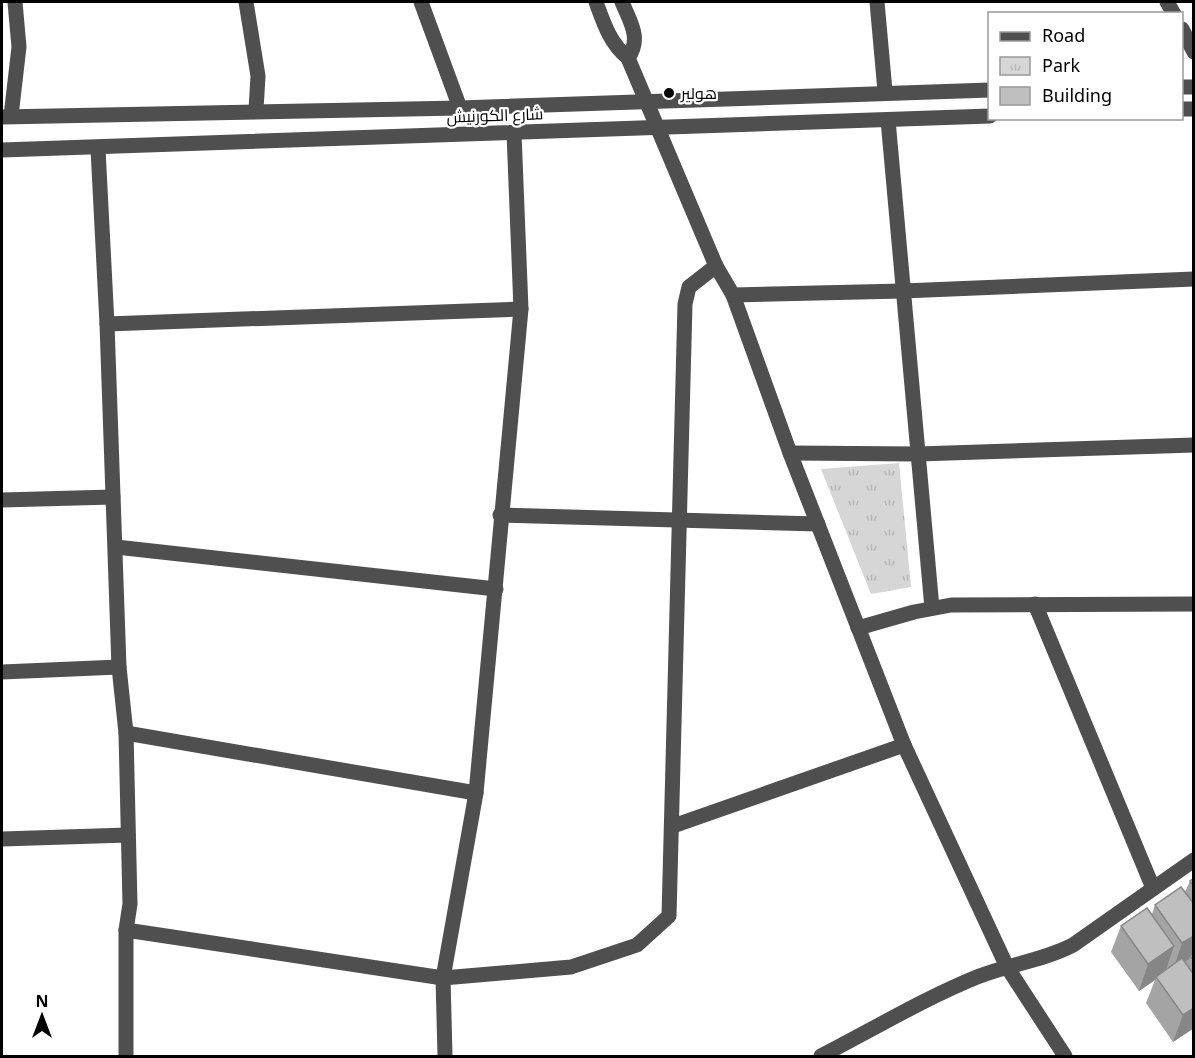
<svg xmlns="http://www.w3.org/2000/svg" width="1195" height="1058" font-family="'Noto Sans',Cairo,sans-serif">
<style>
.park{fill:url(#park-tufts)}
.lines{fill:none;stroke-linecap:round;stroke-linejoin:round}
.minor{stroke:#4f4f4f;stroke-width:15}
.wall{fill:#a4a4a4}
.shaded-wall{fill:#868686}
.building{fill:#bfbfbf;stroke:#868686;stroke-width:1.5}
.poi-dot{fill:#000;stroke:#fff;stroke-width:2}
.labels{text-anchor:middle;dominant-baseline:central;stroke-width:4.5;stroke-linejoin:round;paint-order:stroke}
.poi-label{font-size:16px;fill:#000;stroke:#fff;text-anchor:start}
.street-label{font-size:16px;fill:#000;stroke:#fff}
</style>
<defs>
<pattern id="park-tufts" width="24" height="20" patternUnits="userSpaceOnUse" patternTransform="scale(1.5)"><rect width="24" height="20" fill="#d6d6d6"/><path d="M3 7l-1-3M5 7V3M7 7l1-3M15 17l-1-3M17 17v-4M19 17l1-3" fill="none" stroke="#b6b6b6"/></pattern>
</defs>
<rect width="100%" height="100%" fill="#fff"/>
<polygon class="park" points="899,463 911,587 871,594 821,469"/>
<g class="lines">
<g class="minor">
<polyline points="246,2 258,76 256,110"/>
<polyline points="421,2 460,108"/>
<path d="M596 2C604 24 610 43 628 58L716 266 733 295 790 453 904 745 1007 967 1065 1056"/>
<path d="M622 2C630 22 642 38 628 58"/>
<polyline points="877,2 885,91"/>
<polyline points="1167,2 1174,14"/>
<polyline points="1182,29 1194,52"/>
<polyline points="1182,87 1194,87"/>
<polyline points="1182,109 1194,109"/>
<polyline points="11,116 19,47 15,2"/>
<polyline points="2,117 460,108 990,90"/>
<polyline points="888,120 932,608"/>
<polyline points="98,149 107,324 119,667 126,733 130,904 126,930 126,1056"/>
<polyline points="2,150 990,116"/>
<polyline points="733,295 903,291 1194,279"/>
<polyline points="107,324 521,309"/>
<polyline points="790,453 918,454 1194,445"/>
<polyline points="2,500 113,497"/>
<polyline points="500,515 818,524"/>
<polyline points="116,547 496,589"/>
<polyline points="1035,604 1153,888"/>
<polyline points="858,628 914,612 951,605 1194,604"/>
<polyline points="2,672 119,667"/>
<polyline points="126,733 476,793"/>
<polyline points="673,826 904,745"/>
<polyline points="2,839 128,835"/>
<polyline points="126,930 443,978 571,967 637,945 669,916 685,304 689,287 716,266"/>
<polyline points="445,1056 443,978 476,793 521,309 514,133"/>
<path d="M821 1056C872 1030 923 999 977 977 1009 964 1042 961 1073 945L1194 860"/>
</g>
</g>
<polygon class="wall" points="1194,878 1194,1028 1173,1042 1146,1003 1155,980 1139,991 1111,952 1121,926 1152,914 1155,905 1185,892 1190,881"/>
<g class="shaded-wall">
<polygon points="1194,936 1194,956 1190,956 1189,959 1173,970 1182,943"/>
<polygon points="1174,946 1165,973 1156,977 1155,980 1139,991 1148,964"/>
<polygon points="1194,1008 1194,1028 1173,1042 1183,1015"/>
</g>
<g class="building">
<polygon points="1194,878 1194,887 1190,881"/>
<polygon points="1181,887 1194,904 1194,936 1182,943 1155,905"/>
<polygon points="1147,908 1174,946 1148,964 1121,926"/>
<polygon points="1194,953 1194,961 1190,956"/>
<polygon points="1182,958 1194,975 1194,1008 1183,1015 1156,977"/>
</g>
<circle class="poi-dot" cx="669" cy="93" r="6"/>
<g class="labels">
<g class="poi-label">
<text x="681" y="93">هولير</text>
</g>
<g class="street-label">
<text transform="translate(495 115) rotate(-2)">شارع الكورنيش</text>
</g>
</g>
<rect width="1195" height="1058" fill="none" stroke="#000000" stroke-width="6"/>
<rect x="988" y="12" width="195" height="108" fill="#ffffff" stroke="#999999" stroke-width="1.5"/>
<rect x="1000" y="32" width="30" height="9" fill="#4f4f4f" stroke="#999999" stroke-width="1.5"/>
<text x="1042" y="42" font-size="18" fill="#000000">Road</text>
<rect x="1000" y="57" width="30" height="18" fill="url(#park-tufts)" stroke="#999999" stroke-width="1.5"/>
<text x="1042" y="72" font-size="18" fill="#000000">Park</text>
<rect x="1000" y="87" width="30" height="18" fill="#bfbfbf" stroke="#999999" stroke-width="1.5"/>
<text x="1042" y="102" font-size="18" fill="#000000">Building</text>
<g transform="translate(42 1016)" stroke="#ffffff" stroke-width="4.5" paint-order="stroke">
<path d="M0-4.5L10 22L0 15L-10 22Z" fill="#000000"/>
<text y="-9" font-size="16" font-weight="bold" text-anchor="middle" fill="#000000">N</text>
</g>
</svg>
